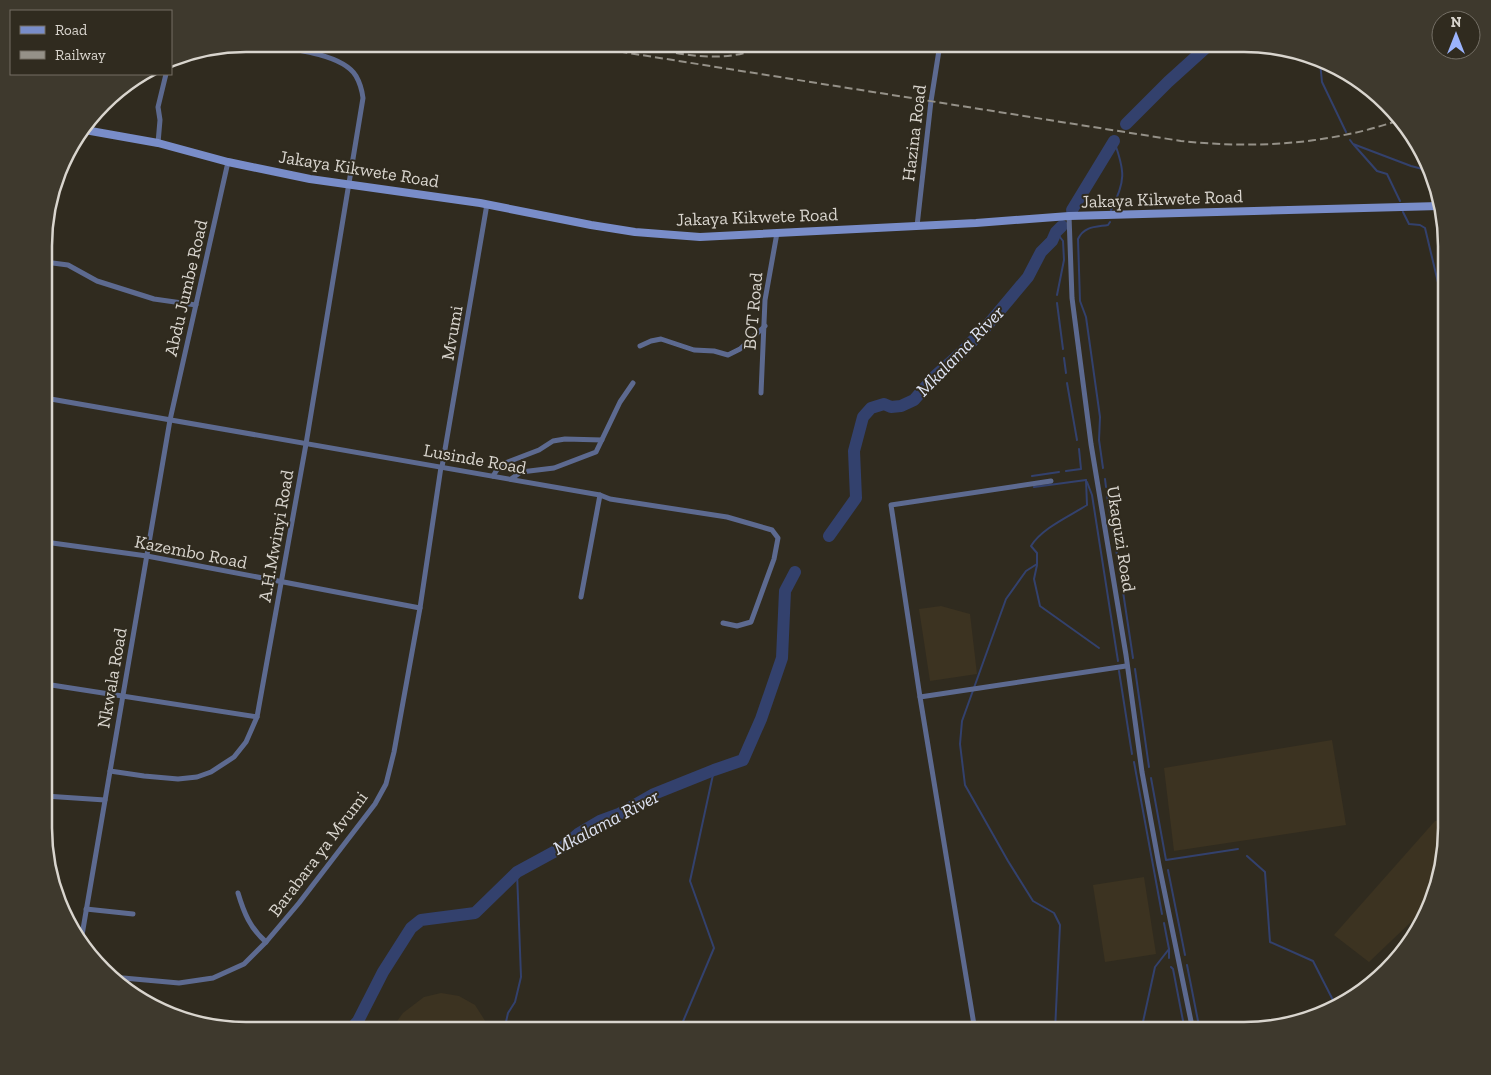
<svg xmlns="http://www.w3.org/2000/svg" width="1491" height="1075" font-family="'Zilla Slab',serif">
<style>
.built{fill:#3c3321}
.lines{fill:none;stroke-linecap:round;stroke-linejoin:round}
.stream{stroke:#33416d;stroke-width:2}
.river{stroke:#33416d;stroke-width:12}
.street{stroke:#5d6a90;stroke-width:5}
.secondary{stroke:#798dc9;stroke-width:8}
.rail{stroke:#959188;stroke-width:2;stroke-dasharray:8 4;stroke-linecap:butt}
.labels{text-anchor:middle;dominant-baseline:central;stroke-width:4;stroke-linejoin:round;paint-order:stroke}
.street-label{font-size:18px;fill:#d9d5ce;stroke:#302b1f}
.water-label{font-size:19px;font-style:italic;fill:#dee3f3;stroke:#302b1f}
.rim{fill:none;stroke:#d9d5ce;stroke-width:2.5}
</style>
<rect width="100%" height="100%" fill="#302b1f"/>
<g class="built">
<polygon points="941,606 970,614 977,674 930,681 919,609"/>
<polygon points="1332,740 1346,825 1174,851 1164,768"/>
<polygon points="1435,821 1447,821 1447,841 1433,901 1369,962 1334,935"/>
<polygon points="1144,877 1156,954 1105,962 1093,885"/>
<polygon points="441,993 459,996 475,1005 489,1027 487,1031 390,1031 403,1013 424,997"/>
</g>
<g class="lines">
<g class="stream">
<polyline points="1317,58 1320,62 1322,82 1346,132"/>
<polyline points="1350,140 1353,144 1411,166 1430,171"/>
<polyline points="1354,145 1377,171 1387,174 1400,201"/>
<path d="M1111 210C1126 181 1125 171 1114 141"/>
<polyline points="1403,212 1409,224 1420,225 1425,228 1441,295"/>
<polyline points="1056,232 1063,241 1064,260 1057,295"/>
<polyline points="1057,303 1063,349"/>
<polyline points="1064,358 1066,373"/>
<polyline points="1067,383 1077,440"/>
<path d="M1103 468 1099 440 1100 417 1086 317 1080 301 1078 239C1084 226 1096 227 1108 225L1110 222"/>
<polyline points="1066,471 1081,469 1079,449"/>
<polyline points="1032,476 1059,472"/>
<polyline points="1105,479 1106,487"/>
<polyline points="1087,482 1092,495 1118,661"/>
<polyline points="1034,487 1086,480"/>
<polyline points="1107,495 1120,573"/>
<polyline points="1037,565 1034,579 1040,606 1099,648"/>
<polyline points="1122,585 1133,658"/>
<polyline points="1135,669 1149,767"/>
<polyline points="1119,671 1132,754"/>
<polyline points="1134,762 1162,914"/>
<polyline points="1151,778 1166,860 1238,849"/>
<polyline points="1247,856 1265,872 1270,942 1313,961 1337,1008"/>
<polyline points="1168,870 1185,955"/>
<polyline points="1164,923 1169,949 1169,958"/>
<polyline points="1187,965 1200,1031"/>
<polyline points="1171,967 1173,969 1185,1031"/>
<polyline points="504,1031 508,1013 515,1002 521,977 517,872"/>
<polyline points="679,1031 714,948 690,881 714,770"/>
<path d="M1055 1031 1060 925 1054 913 1033 901 1008 861 965 785 960 744 962 721 1006 599 1026 571 1037 564V553L1031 546C1042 528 1070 516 1087 505L1086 480"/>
<polyline points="1141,1031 1155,967 1169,949"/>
</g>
<g class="river">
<polyline points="1126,124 1168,82 1210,44"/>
<polyline points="1072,210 1114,141"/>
<polyline points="829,536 856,498 854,451 863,417 871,408 884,404 891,407 901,406 914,400 935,376 962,352 986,327 1028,277 1041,252 1052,241 1056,232 1062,226"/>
<polyline points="349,1031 358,1021 383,972 411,928 421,920 475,913 517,872 563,847 578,834 600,821 619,814 654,794 714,770 743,760 761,719 782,658 785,591 795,572"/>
</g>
<g class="street">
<polyline points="158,143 160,120 158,107 166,74"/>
<polyline points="1069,216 1072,298 1091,444 1126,655 1142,772 1159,865 1193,1031"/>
<polyline points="917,226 931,101 940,44"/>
<polyline points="45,262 68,265 97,281 154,299 196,305"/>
<polyline points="640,346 651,341 661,339 694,350 714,351 728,355 740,349 765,326"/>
<polyline points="761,393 765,300 777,233"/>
<polyline points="45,398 600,495 610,499 727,517 772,530 778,538 774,559 751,622 737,626 723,623"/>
<polyline points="442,467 487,204"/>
<polyline points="493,476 500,465 539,450 553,441 565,439 602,440"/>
<polyline points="511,479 521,472 554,468 596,452 620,402 633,383"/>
<polyline points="45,542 147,556 420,608"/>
<polyline points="581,597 600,495"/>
<polyline points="45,684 257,717"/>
<polyline points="920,697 891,505 1051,481"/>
<path d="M110 771 144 776 178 779 197 777 211 772 234 757 246 742 257 717 306 444 363 98C362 90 360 83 356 76 342 52 282 48 256 44"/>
<polyline points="45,796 105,800"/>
<path d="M238 893C244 913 250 928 266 942"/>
<polyline points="86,909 133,914"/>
<polyline points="81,941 170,420 228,162"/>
<polyline points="112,977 179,983 213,978 244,964 266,942 299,903 375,804 386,784 394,752 420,608 441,467"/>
<polyline points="975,1031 920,697 1126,666"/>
</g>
<polyline class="secondary" points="85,130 158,143 228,162 310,179 480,203 591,225 635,232 700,237 976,223 1069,216 1439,206"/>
<g class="rail">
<path d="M572 44 1181 141C1237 147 1294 146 1349 134 1365 131 1381 126 1397 121"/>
<path d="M676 53C706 58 739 60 766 44"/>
</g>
</g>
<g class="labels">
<g class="street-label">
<text transform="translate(914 133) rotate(-83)">Hazina Road</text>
<text transform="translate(359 169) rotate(9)">Jakaya Kikwete Road</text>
<text transform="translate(1162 199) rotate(-2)">Jakaya Kikwete Road</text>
<text transform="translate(757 217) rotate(-2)">Jakaya Kikwete Road</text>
<text transform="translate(186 288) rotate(-77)">Abdu Jumbe Road</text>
<text transform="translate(753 311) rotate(-85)">BOT Road</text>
<text transform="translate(452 333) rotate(-80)">Mvumi</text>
<text transform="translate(475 459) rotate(10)">Lusinde Road</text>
<text transform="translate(276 536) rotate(-80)">A.H.Mwinyi Road</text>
<text transform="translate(1121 539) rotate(81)">Ukaguzi Road</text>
<text transform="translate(191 552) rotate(11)">Kazembo Road</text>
<text transform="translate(112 678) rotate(-80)">Nkwala Road</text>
<text transform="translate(318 854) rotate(-53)">Barabara ya Mvumi</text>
</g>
<g class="water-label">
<text transform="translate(960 351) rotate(-46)">Mkalama River</text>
<text transform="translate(606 822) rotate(-28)">Mkalama River</text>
</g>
</g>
<path d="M0 0H1491V1075H0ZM246 52H1244A194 194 0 0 1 1438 246V828A194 194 0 0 1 1244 1022H246A194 194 0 0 1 52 828V246A194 194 0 0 1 246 52Z" fill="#3e392d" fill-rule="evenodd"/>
<path class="rim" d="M246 52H1244A194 194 0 0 1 1438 246V828A194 194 0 0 1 1244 1022H246A194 194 0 0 1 52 828V246A194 194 0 0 1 246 52Z"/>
<rect x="10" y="10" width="162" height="65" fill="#302b1f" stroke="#746f65"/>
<rect x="20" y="26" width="25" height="8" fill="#798dc9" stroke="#746f65"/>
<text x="55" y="35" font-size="15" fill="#d9d5ce">Road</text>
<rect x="20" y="51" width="25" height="8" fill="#959188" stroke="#746f65"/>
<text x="55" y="60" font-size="15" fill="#d9d5ce">Railway</text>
<g transform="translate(1456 35)"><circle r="24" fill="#302b1f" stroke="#746f65"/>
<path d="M0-4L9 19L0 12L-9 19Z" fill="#9cb4fd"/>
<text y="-8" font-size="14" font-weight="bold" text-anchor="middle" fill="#d9d5ce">N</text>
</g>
</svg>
